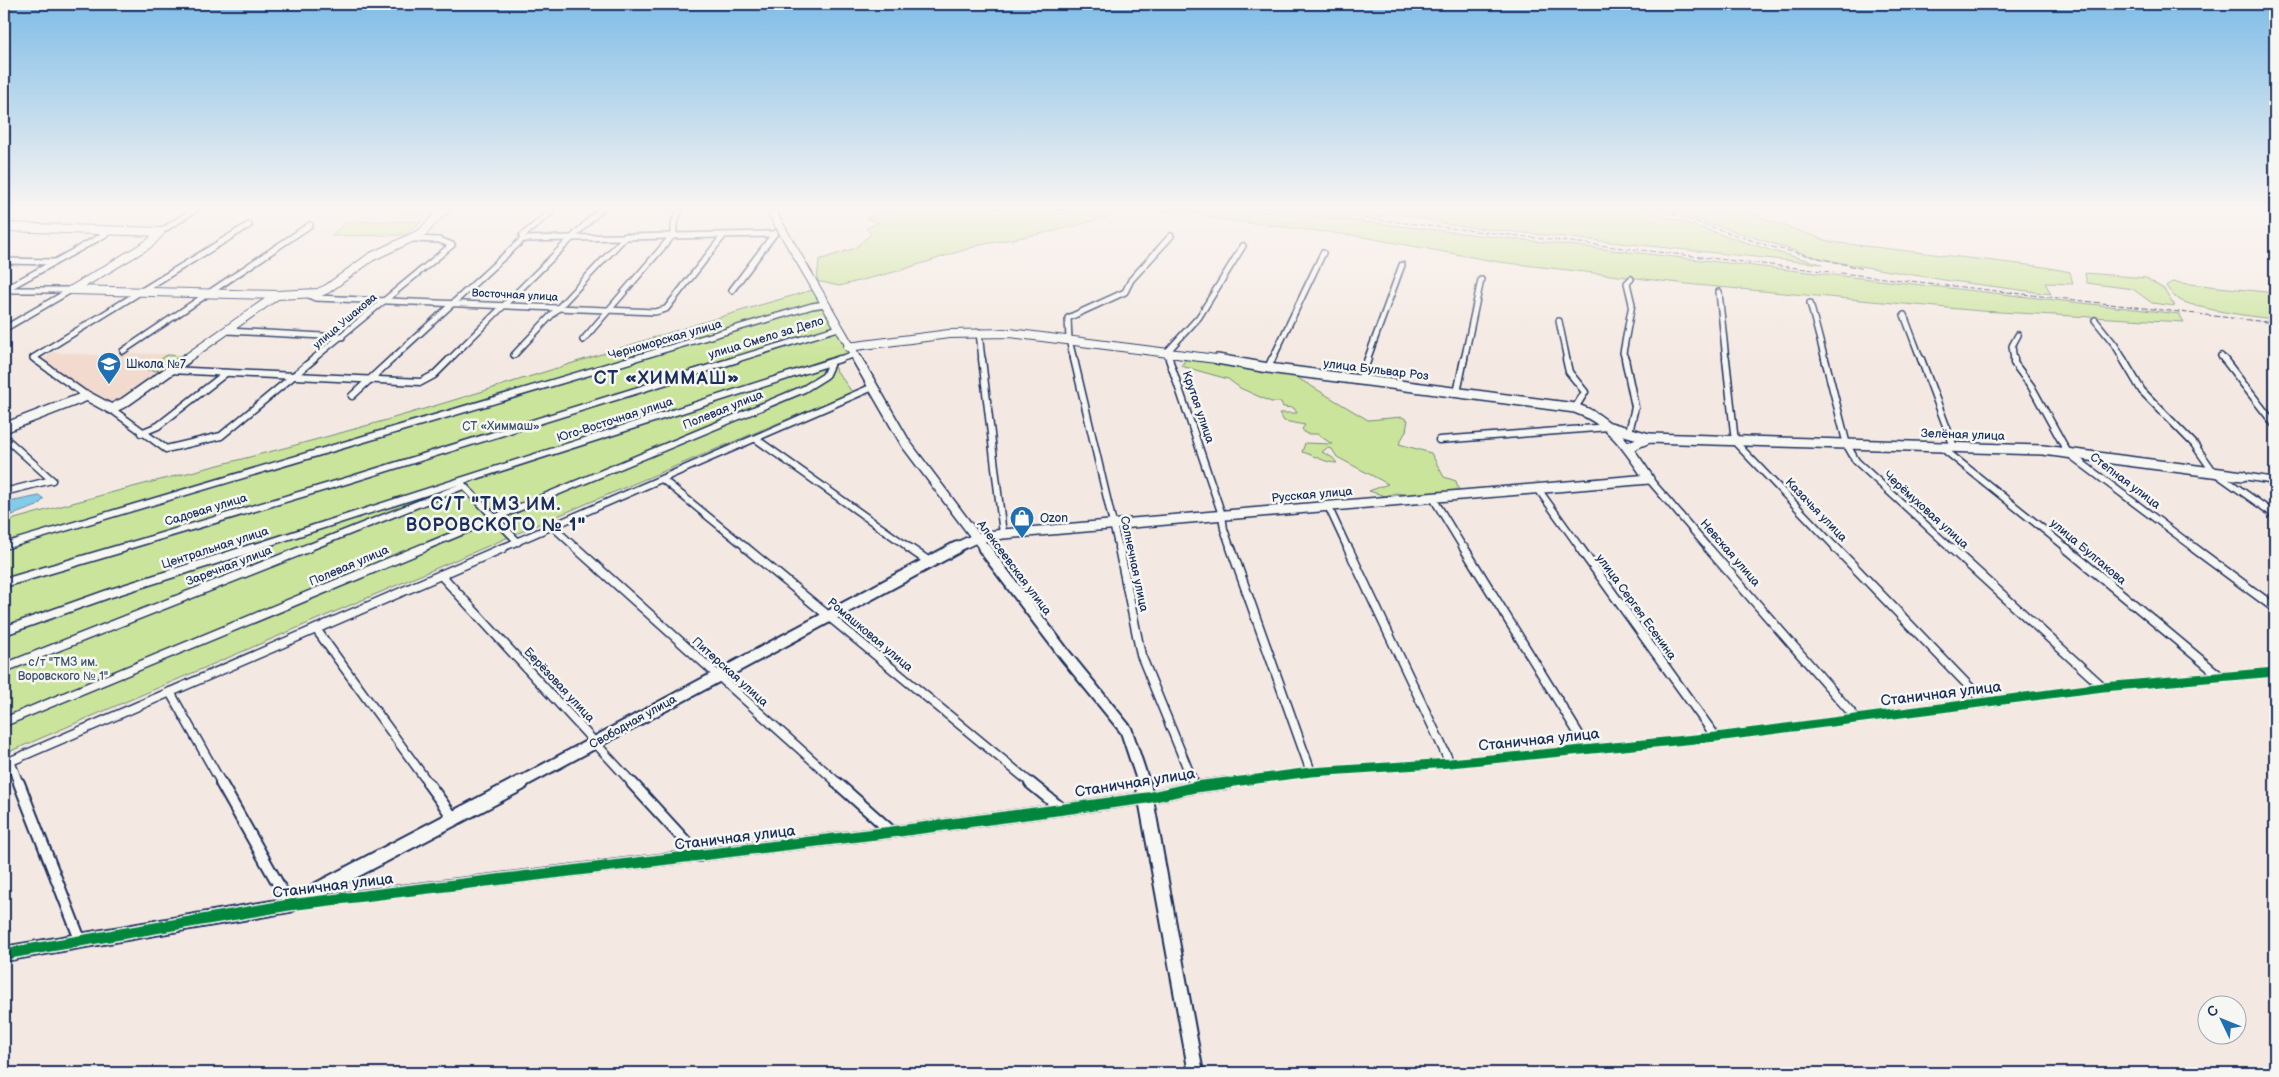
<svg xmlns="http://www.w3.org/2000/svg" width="2279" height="1077" font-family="'Balsamiq Sans',sans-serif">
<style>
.built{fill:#f2dace}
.green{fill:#cae49b;stroke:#728a7c}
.water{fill:#85cae6;stroke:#5b8cb0}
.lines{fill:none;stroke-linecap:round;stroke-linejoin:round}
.street-far3-casing{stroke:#1b2f5e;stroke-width:8}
.street-far2-casing{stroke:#1b2f5e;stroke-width:9}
.street-far1-casing{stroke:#1b2f5e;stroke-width:11}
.street-casing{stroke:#1b2f5e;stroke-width:14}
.secondary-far3-casing{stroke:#1b2f5e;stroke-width:10}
.secondary-far2-casing{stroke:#1b2f5e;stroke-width:12}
.secondary-far1-casing{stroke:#1b2f5e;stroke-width:15}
.secondary-casing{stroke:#1b2f5e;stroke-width:18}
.street-far3{stroke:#f6f6f2;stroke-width:5}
.street-far2{stroke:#f6f6f2;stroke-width:6}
.street-far1{stroke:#f6f6f2;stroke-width:8}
.street{stroke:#f6f6f2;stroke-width:10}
.secondary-far3{stroke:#f6f6f2;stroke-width:8}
.secondary-far2{stroke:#f6f6f2;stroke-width:9}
.secondary-far1{stroke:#f6f6f2;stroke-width:11}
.secondary{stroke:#f6f6f2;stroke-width:14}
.rail{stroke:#1b2f5e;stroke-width:1;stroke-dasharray:5.5 2.5;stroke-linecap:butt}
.cycleway-far1-casing{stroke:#f6f6f2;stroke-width:12}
.cycleway-casing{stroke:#f6f6f2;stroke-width:14}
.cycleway-far1{stroke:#00873e;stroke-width:9}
.cycleway{stroke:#00873e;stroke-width:11}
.labels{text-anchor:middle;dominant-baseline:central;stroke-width:5;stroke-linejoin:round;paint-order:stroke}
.far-street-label{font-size:11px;fill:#1b2f5e;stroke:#f6f6f2}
.street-label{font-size:12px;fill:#1b2f5e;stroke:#f6f6f2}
.poi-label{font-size:12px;fill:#1b2f5e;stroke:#f6f6f2;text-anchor:start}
.park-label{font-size:12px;fill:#3e536a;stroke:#f6f6f2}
.near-street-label{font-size:15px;fill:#1b2f5e;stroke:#f6f6f2}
.district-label{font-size:18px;font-weight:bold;letter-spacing:1px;fill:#1b2f5e;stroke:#f6f6f2}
</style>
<rect width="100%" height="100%" fill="#f4e9e2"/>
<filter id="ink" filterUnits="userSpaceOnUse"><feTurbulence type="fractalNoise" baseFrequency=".02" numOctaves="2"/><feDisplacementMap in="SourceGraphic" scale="10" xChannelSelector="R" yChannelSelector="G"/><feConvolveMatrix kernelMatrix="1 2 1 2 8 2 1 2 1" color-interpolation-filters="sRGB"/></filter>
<g filter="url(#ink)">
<g class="built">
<polygon points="385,209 442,209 429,218"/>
<polygon points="53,352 108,356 127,353 186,355 119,403 109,405 88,394 40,362"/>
</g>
<g class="green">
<path d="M908 209H1061L1050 213C1070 218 1095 206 1117 209L1108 217 1055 231 980 245 898 271 839 286 817 281 819 260 855 248 871 234 866 228 878 223 866 218Z"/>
<polygon points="1135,209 1222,209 1285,213 2179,314 2184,322 1981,311 1696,285 1499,262 1358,236 1210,218 1204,213"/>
<polygon points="1308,209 1642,209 1776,252 1822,264 1457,226 1389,212 1379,217"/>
<polygon points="1666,209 1737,209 1831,242 2045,267 2070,272 2073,284 2045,283 2051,294 1944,280 1842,263 1811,256"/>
<polygon points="348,221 422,221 405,235 330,236"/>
<polygon points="2085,273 2146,278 2164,289 2175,306 2152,303 2133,289 2087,283"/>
<path d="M2172 282 2275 293V319C2254 317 2192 309 2176 298 2172 295 2169 290 2166 286Z"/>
<path d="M816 289 853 355 831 363 852 392 588 503 4 754V522C132 485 262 456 390 419 532 378 673 329 816 289Z"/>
<polygon points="167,355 185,356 164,371 146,370"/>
<path d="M1186 359 1206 362 1211 361 1291 374 1368 420 1402 417 1408 420 1406 431 1399 444 1431 453 1444 477 1456 481 1459 491 1408 495 1396 493 1385 496 1369 491 1388 484 1337 457 1332 449 1327 448 1322 452 1333 458 1337 463C1325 463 1314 455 1302 452L1305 443 1332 444 1317 434H1306L1302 429 1305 425 1284 421 1279 413H1297L1294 408 1283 407 1281 402H1271L1240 388 1228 379 1181 366Z"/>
</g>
<polygon class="water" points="39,496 43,498 43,500 37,506 4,518 4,503"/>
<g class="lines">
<defs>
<g id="street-far3">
<polyline points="160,232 196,209"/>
<polyline points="523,239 773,234"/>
<polyline points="4,261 53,262"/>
<polyline points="4,290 113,230"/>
<polyline points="7,290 71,290"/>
<polyline points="732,290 775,233"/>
<polyline points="1719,292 1726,360"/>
<polyline points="309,295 315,298 655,312 666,309 724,235"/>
<polyline points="1810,303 1825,360"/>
<polyline points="1904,315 1921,360"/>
<polyline points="2095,320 2115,345 2124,360"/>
<polyline points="1559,321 1567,360"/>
<polyline points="4,329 71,290"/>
<polyline points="227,331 342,337"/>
<polyline points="979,332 982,360"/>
<polyline points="583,340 674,234 674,223 681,209"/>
<polyline points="123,351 310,225"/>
<polyline points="514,355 626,236"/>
<polyline points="2221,356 2224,360"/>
<polyline points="36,360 33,358 249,225"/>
<polyline points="312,360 452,245 439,240 414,239"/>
<polyline points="391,360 523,239 522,236 551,212"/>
<polyline points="449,360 601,209"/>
<polyline points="629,360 812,306 825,304"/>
<polyline points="734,360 838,328"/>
<polyline points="836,360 853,355"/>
<polyline points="1074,360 1069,340 1068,318 1125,292 1131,280 1171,236"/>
<polyline points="1170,360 1167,352 1199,317 1243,246"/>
<polyline points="1272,360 1323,253"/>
<polyline points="1367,360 1402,265"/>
<polyline points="1464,360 1481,280"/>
<polyline points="1626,360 1623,353 1632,304 1627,283 1631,279"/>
<polyline points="2014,360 2012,346 2018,335"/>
</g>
<g id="street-far2">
<polyline points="35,359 87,396"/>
<polyline points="982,359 1003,534"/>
<polyline points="1074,359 1119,549"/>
<polyline points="1169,359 1222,515 1224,529 1231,549"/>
<polyline points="1566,359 1569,372 1585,392 1575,408"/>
<polyline points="1625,359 1635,407 1629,432"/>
<polyline points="1726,359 1735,442 1837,549"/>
<polyline points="1825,359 1847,445 1856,461 1952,549"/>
<polyline points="1921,359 1954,447"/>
<polyline points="2014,359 2014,363 2031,386 2068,453 2196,549"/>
<polyline points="2123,359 2142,391 2194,444 2213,471 2275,515"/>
<polyline points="2224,359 2275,425"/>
<polyline points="1268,368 1272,359"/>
<polyline points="170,370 421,382 434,375 450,359"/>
<polyline points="1360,380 1368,359"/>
<polyline points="1457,393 1464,359"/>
<polyline points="352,396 392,359"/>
<polyline points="111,409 166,449 221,436 314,359"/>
<polyline points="141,433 158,426 226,373"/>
<polyline points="4,437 52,480"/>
<polyline points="756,439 911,549"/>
<polyline points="1439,440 1609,427"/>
<polyline points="1941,447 2068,549"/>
<polyline points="2243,476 2275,481"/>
<polyline points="662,479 748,549"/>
<polyline points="1649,479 1709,549"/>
<polyline points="461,483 518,542"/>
<polyline points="1538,489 1581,549"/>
<polyline points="4,492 52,480"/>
<polyline points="1433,498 1464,549"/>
<polyline points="1328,506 1348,549"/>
<polyline points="553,527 577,549"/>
<polyline points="4,546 633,359"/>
<polyline points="118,549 349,480 738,359"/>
<polyline points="249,549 840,359"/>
<polyline points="305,549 463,486"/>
<polyline points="420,549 804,389 825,376 831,363"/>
<polyline points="500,549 873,387"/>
</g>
<g id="street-far1">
<polyline points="576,548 839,784"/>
<polyline points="746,548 1032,784"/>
<polyline points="909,548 928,561"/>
<polyline points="1119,548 1141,655 1194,784"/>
<polyline points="1231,548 1311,772"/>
<polyline points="1348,548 1450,763"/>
<polyline points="1464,548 1588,749"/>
<polyline points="1580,548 1716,737"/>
<polyline points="1708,548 1856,718"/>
<polyline points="1836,548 1985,703"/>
<polyline points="1951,548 2103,687"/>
<polyline points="2066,548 2220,676"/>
<polyline points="2194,548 2275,608"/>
<polyline points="441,575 633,784"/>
<polyline points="4,583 123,548"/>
<polyline points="316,629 429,784"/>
<polyline points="4,631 108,594 253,548"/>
<polyline points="4,668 308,548"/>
<polyline points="170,692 222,784"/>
<polyline points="4,722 423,548"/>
<polyline points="10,761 19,784"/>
<polyline points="4,764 503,548"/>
<polyline points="1218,784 1311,772 1450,763 1716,737 2103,687 2275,672"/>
</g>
<g id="street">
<polyline points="19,783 81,942"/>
<polyline points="221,783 290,905"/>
<polyline points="428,783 454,819"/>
<polyline points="632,783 699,856"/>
<polyline points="837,783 892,832"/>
<polyline points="1030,783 1062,809"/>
<polyline points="1193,783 1195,787"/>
<polyline points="301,903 892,832 1147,798 1195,787 1228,783"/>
</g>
<g id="secondary-far3">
<polyline points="770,209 858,360"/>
<polyline points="4,227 160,232"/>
<polyline points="71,290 277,295 318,293 327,289 371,257 422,233 440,213 448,209"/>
<polyline points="72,290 150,243 160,232"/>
<polyline points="848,347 949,334 1010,333 1224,360"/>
<polyline points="184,360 277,295"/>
</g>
<g id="secondary-far2">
<polyline points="857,359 906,444 985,549"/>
<polyline points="1610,427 1649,438"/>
<polyline points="4,428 87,396 111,409 125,402 186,359"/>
<polyline points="1628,447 1649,438 2043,450 2243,476"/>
<path d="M953 549 976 538 1003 534 1649 479C1629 449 1611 420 1575 408L1268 368 1217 359"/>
</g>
<g id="secondary-far1">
<polyline points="984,548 1065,655 1126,730 1144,784"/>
<polyline points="518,784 956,548"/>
</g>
<g id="secondary">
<polyline points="1143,783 1196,1073"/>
<polyline points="4,954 289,905 521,783"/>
</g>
</defs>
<use href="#street-far3" class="street-far3-casing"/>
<use href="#street-far2" class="street-far2-casing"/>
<use href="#street-far1" class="street-far1-casing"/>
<use href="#street" class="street-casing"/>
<use href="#secondary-far3" class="secondary-far3-casing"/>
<use href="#secondary-far2" class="secondary-far2-casing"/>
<use href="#secondary-far1" class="secondary-far1-casing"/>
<use href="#secondary" class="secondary-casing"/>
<use href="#street-far3" class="street-far3"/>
<use href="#street-far2" class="street-far2"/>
<use href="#street-far1" class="street-far1"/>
<use href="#street" class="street"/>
<use href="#secondary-far3" class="secondary-far3"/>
<use href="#secondary-far2" class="secondary-far2"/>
<use href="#secondary-far1" class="secondary-far1"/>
<use href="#secondary" class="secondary"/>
<g class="rail">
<polyline points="1284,209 2275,323"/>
<polyline points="1657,209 1772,247 1864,269"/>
</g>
<defs>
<polyline id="cycleway-far1" points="1218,784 1311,772 1450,763 1716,737 2103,687 2275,672"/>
<polyline id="cycleway" points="4,954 289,905 892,832 1147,798 1195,787 1228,783"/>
</defs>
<use href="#cycleway-far1" class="cycleway-far1-casing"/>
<use href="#cycleway" class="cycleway-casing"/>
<use href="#cycleway-far1" class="cycleway-far1"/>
<use href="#cycleway" class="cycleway"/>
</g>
</g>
<linearGradient id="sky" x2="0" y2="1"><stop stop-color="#80bde7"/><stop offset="0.58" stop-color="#faf5f2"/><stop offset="1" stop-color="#faf5f2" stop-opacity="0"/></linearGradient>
<rect width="2279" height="360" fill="url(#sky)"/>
<defs>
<symbol id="school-pin" viewBox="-11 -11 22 30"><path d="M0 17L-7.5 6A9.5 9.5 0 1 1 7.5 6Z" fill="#1f6fb2" stroke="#f6f6f2"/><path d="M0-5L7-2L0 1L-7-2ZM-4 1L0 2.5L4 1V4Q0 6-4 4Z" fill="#fff"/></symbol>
<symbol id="shop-pin" viewBox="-11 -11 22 30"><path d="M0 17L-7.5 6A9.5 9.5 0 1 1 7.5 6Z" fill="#1f6fb2" stroke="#f6f6f2"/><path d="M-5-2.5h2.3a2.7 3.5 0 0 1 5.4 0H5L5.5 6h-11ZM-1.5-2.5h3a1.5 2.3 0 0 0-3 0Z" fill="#fff"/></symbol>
</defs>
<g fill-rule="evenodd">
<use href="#school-pin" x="95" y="350" width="28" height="38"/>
<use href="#shop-pin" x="1008" y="504" width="28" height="38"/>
</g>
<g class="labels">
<g class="far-street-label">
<text transform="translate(515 295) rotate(3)">Восточная улица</text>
<text transform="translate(345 321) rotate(-40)">улица Ушакова</text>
</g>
<g class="street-label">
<text transform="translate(766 338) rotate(-17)">улица Смело за Дело</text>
<text transform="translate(665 340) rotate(-16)">Черноморская улица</text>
<text transform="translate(1376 370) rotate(7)">улица Бульвар Роз</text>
<text transform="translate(1198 407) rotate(71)">Крутая улица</text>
<text transform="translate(723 410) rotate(-22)">Полевая улица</text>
<text transform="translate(615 420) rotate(-18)">Юго-Восточная улица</text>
<text transform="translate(1963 435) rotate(2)">Зелёная улица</text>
<text transform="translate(2125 481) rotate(37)">Степная улица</text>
<text transform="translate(1312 495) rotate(-5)">Русская улица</text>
<text transform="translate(206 510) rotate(-17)">Садовая улица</text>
<text transform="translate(1816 510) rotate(46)">Казачья улица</text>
<text transform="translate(1926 510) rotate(42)">Черёмуховая улица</text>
<text transform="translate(215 548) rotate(-18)">Центральная улица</text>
<text transform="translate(2088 552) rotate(40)">улица Булгакова</text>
<text transform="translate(1730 553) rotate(49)">Невская улица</text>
<text transform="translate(1134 564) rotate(78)">Солнечная улица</text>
<text transform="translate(229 566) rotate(-21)">Заречная улица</text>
<text transform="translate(349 566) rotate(-23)">Полевая улица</text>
<text transform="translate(1014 568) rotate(53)">Алексеевская улица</text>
<text transform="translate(1636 607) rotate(54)">улица Сергея Есенина</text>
<text transform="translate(870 635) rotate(40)">Ромашковая улица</text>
<text transform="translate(730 672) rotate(42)">Питерская улица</text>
<text transform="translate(559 685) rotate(47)">Берёзовая улица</text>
<text transform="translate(633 722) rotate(-29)">Свободная улица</text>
</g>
<g class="poi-label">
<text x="126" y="364">Школа №7</text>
<text x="1040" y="518">Ozon</text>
</g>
<g class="park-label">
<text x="501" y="426">СТ «Химмаш»</text>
<text x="63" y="662">с/т "ТМЗ им.<tspan x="63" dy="14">Воровского № 1"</tspan></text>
</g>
<g class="near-street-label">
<text transform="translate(1941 694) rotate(-7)">Станичная улица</text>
<text transform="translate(1539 740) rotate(-6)">Станичная улица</text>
<text transform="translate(1135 783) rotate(-9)">Станичная улица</text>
<text transform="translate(735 838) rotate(-7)">Станичная улица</text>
<text transform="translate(333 886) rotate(-7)">Станичная улица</text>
</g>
<g class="district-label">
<text x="667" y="378">СТ «ХИММАШ»</text>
<text x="496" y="504">С/Т "ТМЗ ИМ.<tspan x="496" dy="21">ВОРОВСКОГО № 1"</tspan></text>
</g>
</g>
<rect width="2279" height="1077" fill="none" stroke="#f6f6f2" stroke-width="20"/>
<rect x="10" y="10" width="2259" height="1057" fill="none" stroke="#1b2f5e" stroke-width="2" filter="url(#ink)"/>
<g transform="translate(2222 1020) rotate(313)"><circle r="24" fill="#f6f6f2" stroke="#9ea6b7"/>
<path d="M0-4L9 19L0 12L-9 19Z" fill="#1f6fb2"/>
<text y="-8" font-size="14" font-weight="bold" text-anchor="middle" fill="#1b2f5e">С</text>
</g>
</svg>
